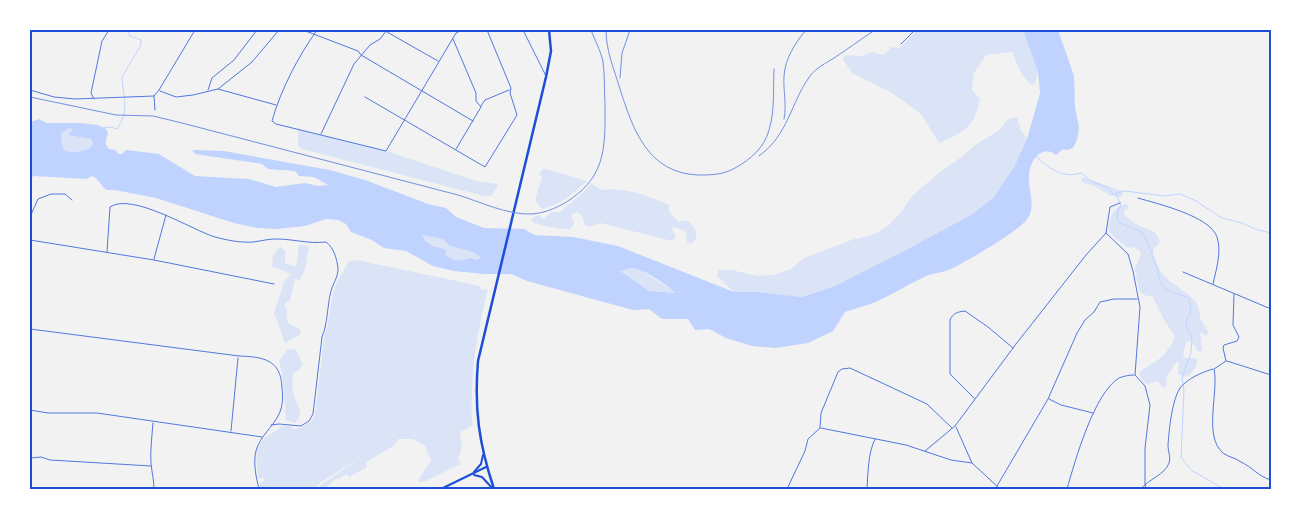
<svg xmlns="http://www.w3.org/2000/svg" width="1301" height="519" font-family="'DejaVu Sans',sans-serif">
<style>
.green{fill:#dbe4f7}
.water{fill:#bfd3fe;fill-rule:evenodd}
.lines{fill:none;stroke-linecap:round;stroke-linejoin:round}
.stream{stroke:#bfd3fe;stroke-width:1}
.minor{stroke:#5277de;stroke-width:1}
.tertiary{stroke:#5277de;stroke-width:1}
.secondary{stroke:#1d4ed8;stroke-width:2}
.trunk{stroke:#1d4ed8;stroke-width:2.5}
.rail{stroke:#7290e2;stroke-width:1}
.neatline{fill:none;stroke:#1d4ed8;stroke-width:2}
</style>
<rect width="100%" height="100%" fill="#f2f2f2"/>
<g class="green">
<path d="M917 30H1023L1038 72 1035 83 1031 85 1022 75 1012 52 986 55 974 73 972 90 980 99C973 130 966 130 939 143L921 114 892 93 852 73 843 59 845 55 863 56 871 52 884 55 891 47 900 48Z"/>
<polygon points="1017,117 1021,130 1027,139 1014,167 994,197 971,215 900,253 835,286 802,297 756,292 734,292 717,276 719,270 732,270 757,276 773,275 791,269 804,258 851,240 875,234 888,226 901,212 913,195 941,171 960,158 975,145 998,131 1008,119"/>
<path d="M70 128 72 129 68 135 91 139 93 144C88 153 75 152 65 151L62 145 61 133Z"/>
<polygon points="298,129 386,151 476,181 497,184 497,188 491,196 484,196 302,149 298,146"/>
<path d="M542 169H546L587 181C571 195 563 203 542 209L535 200 542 177 539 175Z"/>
<polygon points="1082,177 1122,191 1123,194 1120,197 1111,196 1094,186 1082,182"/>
<path d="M591 183 601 190C626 187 645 195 669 205V211L678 222 686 220C694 225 697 229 696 239L691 244 687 242 686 231 675 227 672 229 676 236 672 241 600 223 590 227 585 225 582 216 577 212 571 215 574 223 570 230C560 228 537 226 531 221L534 217 539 215 543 219 552 212H560L585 191Z"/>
<path d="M1126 204 1129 207 1124 211V215C1129 218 1133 222 1138 225 1148 231 1158 229 1160 243L1154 248 1153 255 1160 271 1168 280 1190 296 1197 303 1201 320 1209 333 1206 336 1200 332 1202 349 1200 352 1197 351 1195 346 1190 341 1186 342 1183 355 1185 358 1198 359 1195 368 1189 376 1184 377 1178 374 1179 363 1176 362 1167 376 1166 387 1163 388 1158 381 1147 384 1143 381 1139 374C1142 368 1146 368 1152 364 1161 359 1172 347 1175 337L1163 318 1153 297 1144 295 1140 292 1137 282 1135 267 1141 255 1139 250 1132 247 1128 248 1116 239 1108 230C1111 217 1112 207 1126 204Z"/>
<polygon points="422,235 443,239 450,246 472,252 482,257 477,260 471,258 464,261 455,261 434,245 428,245 424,242"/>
<path d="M301 244 309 247 305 269 300 280 295 279 290 301 286 302 284 306 287 308C286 320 286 324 299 328L301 334 285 343 274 313 284 282 291 274 272 266 273 255 280 247 285 250V263L296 267 299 246Z"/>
<path d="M357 260 480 286 482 290 488 289C476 334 470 379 472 426L460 432 462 448 458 458 461 464 421 483 418 480 431 461 425 446 413 439H398L395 445 366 462 367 467 349 477 347 474 338 479H335L325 489H317L321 485 362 457 321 482 315 489H261L259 484 264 481 263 477 259 479C256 466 254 447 266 437 271 433 277 432 281 426H292V429C302 429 310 425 315 415L324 337C330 324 329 308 333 294 336 281 343 273 349 261Z"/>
<polygon points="632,268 639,269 677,293 649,291 619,271"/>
<path d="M288 349 296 350 303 364 298 371 294 372C291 380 292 393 296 401 301 411 303 413 295 423L286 420 282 372 279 361Z"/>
</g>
<path class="water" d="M1023 30H1058L1074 76 1075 107 1079 128 1077 140 1073 148 1067 150 1063 149 1056 155C1041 143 1029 162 1029 177 1028 190 1036 206 1028 218 1021 230 966 262 951 269 942 273 931 273 922 278 905 286 888 297 871 304 862 307 853 309 845 312L833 331 808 343 775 348 752 346 726 338 709 329 695 330 688 319H662L649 309 633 310 527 281 511 274H484L454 271 433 266 406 251 384 248 372 240 351 232 346 224 338 220 326 219 305 226 277 229 257 228 234 223 156 198 115 190H107L104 188 96 178 91 176 87 179 34 176 30 178V122L40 119 46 123H79L98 125 106 129 108 133C106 140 104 144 109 149L115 150 119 154H122L126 150 159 154 195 176 249 179 276 187 305 183 318 186 328 185 314 177 299 176 295 171 268 169 262 164 195 154 192 150 224 151 330 170 365 180 428 204 446 208 456 217 484 228 524 229 535 235 573 237 618 246 734 292H756L802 297 835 286 900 253 971 215 994 197 1014 167 1027 139 1040 93 1038 72ZM70 128 72 130 68 135 91 139 93 144C88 153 75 152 65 151L62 145 61 133ZM422 235 443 239 450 246 472 252 481 257 477 260 471 258C458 261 457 263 445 254L446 250C436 246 426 246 422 235ZM632 268C646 270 665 284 676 293L649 291 620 271Z"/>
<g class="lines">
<g class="stream">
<path d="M103 128 110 127 117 129C130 110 123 97 122 77L141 45V40L130 36 127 30"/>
<path d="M1036 156C1048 168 1063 179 1081 173L1091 181 1109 188 1113 194 1125 191 1164 196 1180 194 1196 201 1222 218 1242 223 1255 229 1271 233"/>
<path d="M1116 194 1121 205C1107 230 1135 223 1144 235 1147 240 1155 262 1157 268 1159 274 1158 280 1163 286 1173 297 1181 292 1189 299L1191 312 1186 321 1187 328 1192 338 1191 353 1182 378 1184 391 1181 457 1191 470 1224 489"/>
</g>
<g class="minor">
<polyline points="303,30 358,51 361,55 473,121"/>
<path d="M317 30C298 57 281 89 272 121L276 124 386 151 456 33 462 30"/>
<polyline points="523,30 546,76"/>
<polyline points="387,32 438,61"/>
<polyline points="453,39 476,93 476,101 481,107 456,149"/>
<polyline points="901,44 915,30"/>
<polyline points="218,89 252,62 279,30"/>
<polyline points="208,90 212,78 234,60 257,30"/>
<polyline points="160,91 176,97 193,95 218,89 276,105"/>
<polyline points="154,96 155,110"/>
<polyline points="365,97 485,167 517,115 510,93 511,88 487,30"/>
<polyline points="94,99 91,93 102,41 109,30"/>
<polyline points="481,106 485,100 509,90"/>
<polyline points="321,134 354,64 370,45 380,39 387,30"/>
<path d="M1138 198C1158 204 1210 216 1217 237 1222 252 1216 270 1213 284"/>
<polyline points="30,217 38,199 51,194 65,194 72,200"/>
<polyline points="1106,233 1128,254 1133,271 1140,307 1135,375 1145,386 1150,405 1145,448 1145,484 1146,489"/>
<path d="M107 252 110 207C132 192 192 230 215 237 227 240 240 243 253 242 261 241 268 239 276 239 294 239 308 244 326 242 334 248 337 259 338 269 338 277 333 284 331 291 327 306 328 323 322 337L313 414 309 421 301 426 279 424 271 425"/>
<polyline points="154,259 166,215"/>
<polyline points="1183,272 1271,309"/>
<path d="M1234 294 1233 325 1239 337 1237 341 1224 345 1223 348 1226 361 1214 369C1219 392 1203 436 1223 453 1228 457 1236 458 1241 462 1252 467 1259 477 1271 480"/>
<path d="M30 329 239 356C263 357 281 359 282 388 283 397 283 406 279 414 273 427 260 436 256 451 253 463 256 477 259 489"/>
<polyline points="1227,361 1271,375"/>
<path d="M974 398 950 374V320C953 313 957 312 965 311L988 327 1013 348"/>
<polyline points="1049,399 1061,405 1093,413"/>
<polyline points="30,410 48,413 97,413 262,437"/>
<path d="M153 423C152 436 150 451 151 464 152 473 154 480 154 489"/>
<polyline points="956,427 972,463 1000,489"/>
<polyline points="820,428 821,413 838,372 842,369 850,368 927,404 952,428"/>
<polyline points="821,428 906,445 951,460 972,463"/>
<polyline points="231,431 238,358"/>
<polyline points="925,451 955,426 1016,344 1086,255 1106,233 1110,207 1120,203"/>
<polyline points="30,458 41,457 50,460 151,466"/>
<polyline points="997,486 1048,399 1077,333 1085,320 1094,312 1100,302 1114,299 1137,299"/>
<polyline points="155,488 185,489"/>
<polyline points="787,489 805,451 808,439 820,428"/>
<path d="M867 489C868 473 868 453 875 439"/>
<path d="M1067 489C1075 461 1094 393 1119 378 1124 376 1129 375 1134 375"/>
<path d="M1141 489C1148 479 1165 475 1169 463 1171 458 1168 451 1168 445 1169 430 1172 400 1180 388 1187 379 1202 372 1213 369"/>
</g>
<g class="tertiary">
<polyline points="30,90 54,97 75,99 154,96 159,90 195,30"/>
<polyline points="30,240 154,260 274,284"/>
</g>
<g class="secondary">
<polyline points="474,472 481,464 483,455"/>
<polyline points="474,475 482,477 493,489"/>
<polyline points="441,489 486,467"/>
</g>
<path class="trunk" d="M494 489C479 444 474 409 478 361L546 77 551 51 549 30"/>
<g class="rail">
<path d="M606 30C606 51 614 69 620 89 633 130 648 173 698 175 711 175 723 175 735 168 751 159 764 148 769 130 775 111 773 88 774 69"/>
<polyline points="620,78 622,53 630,30"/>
<path d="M30 97 116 115 153 116 182 123 458 195C481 202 507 215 532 214 546 213 559 207 571 199 607 174 605 144 605 104 604 90 605 76 603 62 601 51 595 41 591 30"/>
<path d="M784 119C787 104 783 91 784 76 785 59 795 43 806 30"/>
<path d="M759 156C789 134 790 104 810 76 816 68 826 63 834 58 848 49 861 39 875 30"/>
</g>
</g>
<rect width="1301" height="519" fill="none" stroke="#ffffff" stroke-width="62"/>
<rect x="31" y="31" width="1239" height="457" class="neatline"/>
</svg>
